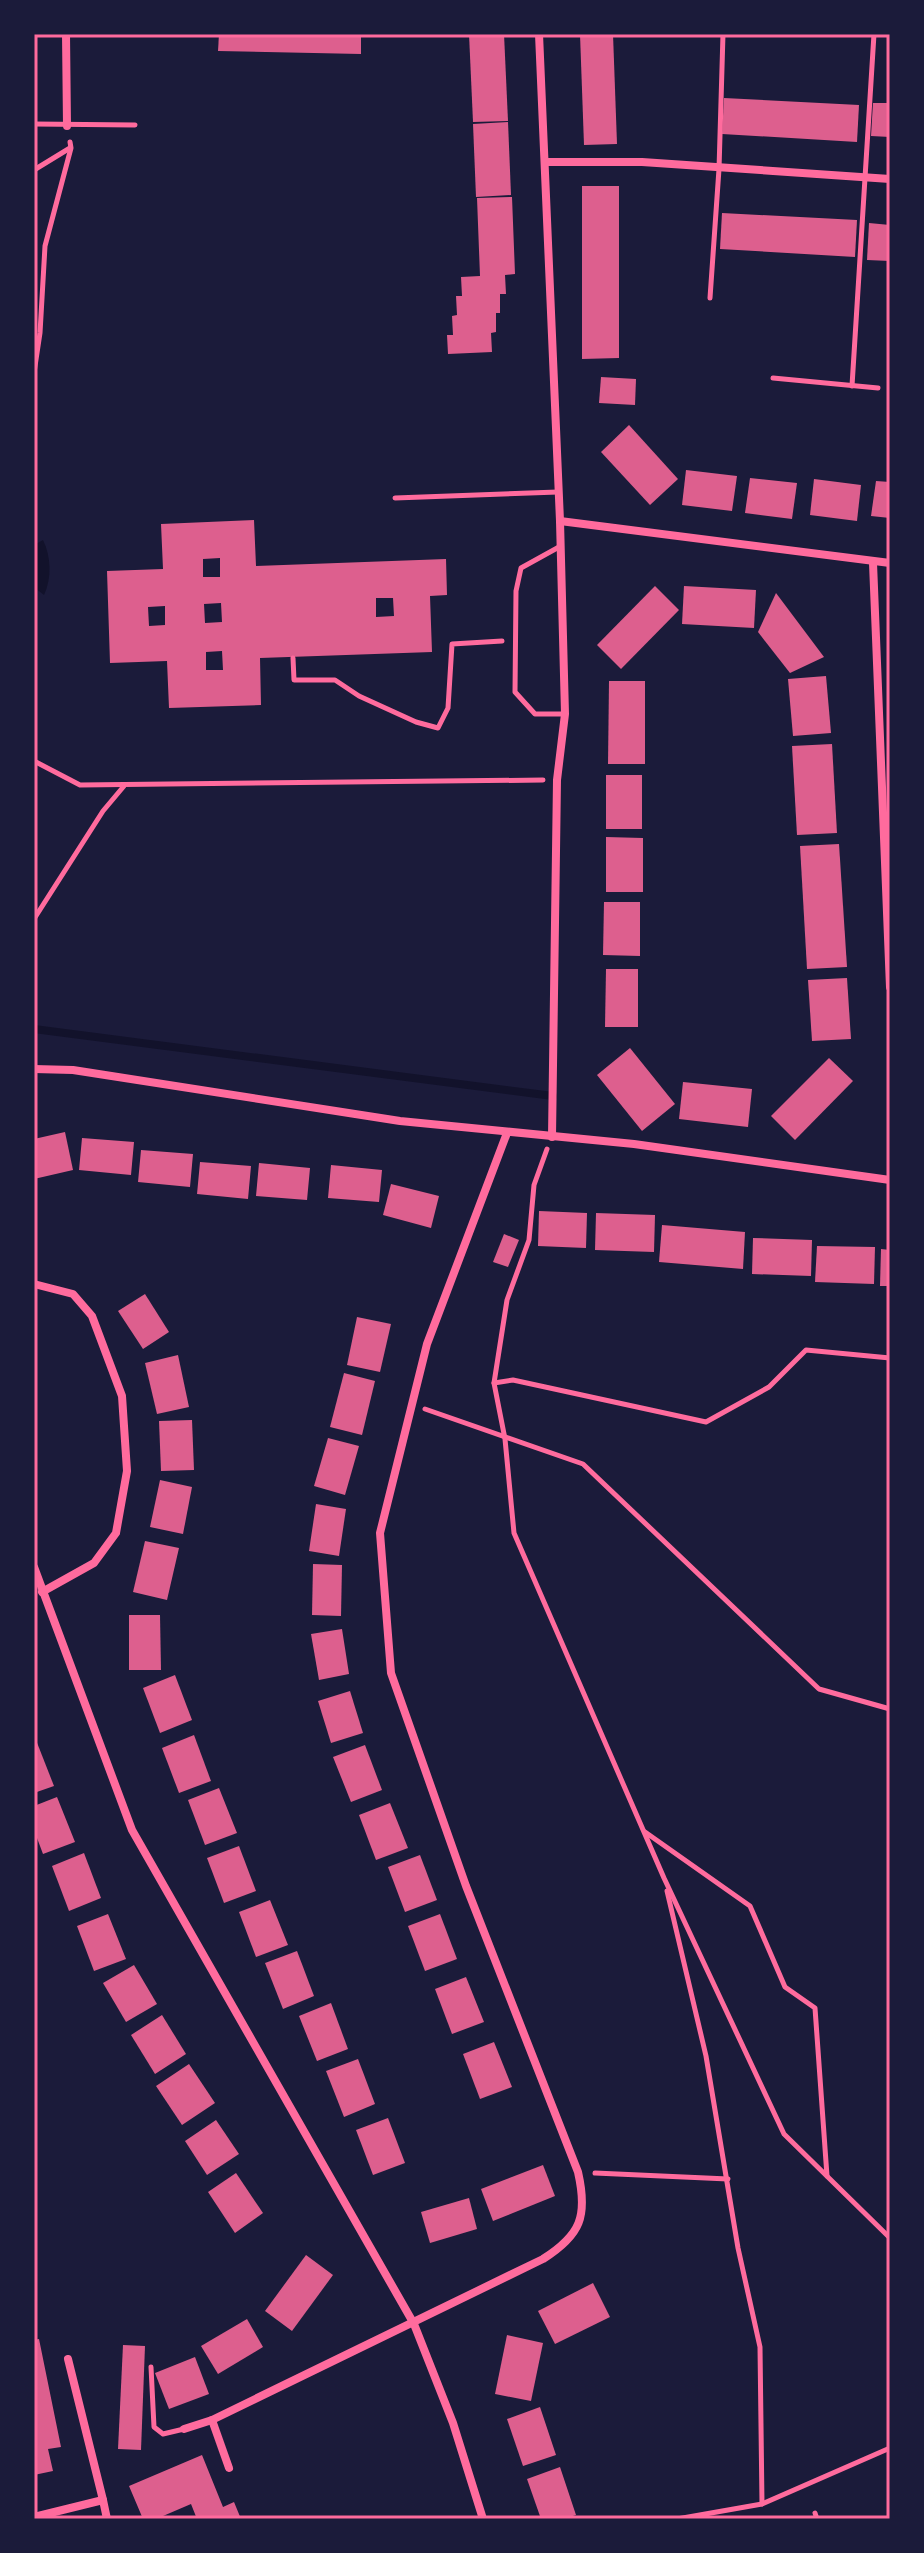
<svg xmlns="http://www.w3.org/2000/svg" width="924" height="2553" font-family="'Varela Round',sans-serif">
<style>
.water{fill:#12122b}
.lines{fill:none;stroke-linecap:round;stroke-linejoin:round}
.stream{stroke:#12122b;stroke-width:8}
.building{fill:#dd5f8e;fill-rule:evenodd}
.path{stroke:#ff6b9d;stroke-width:5}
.service{stroke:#ff6b9d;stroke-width:5}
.minor{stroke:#ff6b9d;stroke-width:8}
.neatline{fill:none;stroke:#ff6b9d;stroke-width:3}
</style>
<rect width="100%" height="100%" fill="#1b1b3a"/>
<path class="water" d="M43 540C51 556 52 578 44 595L35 588 34 551V545Z"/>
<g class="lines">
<polyline class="stream" points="34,1029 553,1096"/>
</g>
<g class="building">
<polygon points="219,34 361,34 361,54 218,51"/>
<polygon points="469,34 504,34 508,121 473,122"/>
<polygon points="580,34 613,34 617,144 584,145"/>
<polygon points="724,98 859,105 857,142 722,134"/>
<polygon points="873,103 890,103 890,137 871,136"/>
<polygon points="508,122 511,195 476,197 473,124"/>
<polygon points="582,186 619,186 619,358 582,359"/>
<polygon points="512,197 515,274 505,275 506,294 500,294 500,313 496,313 496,332 491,333 492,352 448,354 447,335 453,335 452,316 457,315 456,296 462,296 461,277 480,276 477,198"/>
<polygon points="722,213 857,220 855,257 720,249"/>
<polygon points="869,223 890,225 890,261 867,260"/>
<polygon points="601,377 636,379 635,405 599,403"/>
<polygon points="629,425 678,479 650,505 601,452"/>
<polygon points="686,470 737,476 732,511 682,505"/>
<polygon points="750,478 797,483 792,519 745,513"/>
<polygon points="814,479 861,485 857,521 810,515"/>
<polygon points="876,481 890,482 890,518 871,516"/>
<path d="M254 520 256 566 446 559 447 595 430 596 432 652 260 658 261 705 169 708 167 661 110 663 107 571 163 569 161 524ZM220 558V577H203V559ZM376 598H393L394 616 376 617ZM221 603 222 622 205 623 204 604ZM165 606V625L149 626 148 607ZM222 651 223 670H206V652Z"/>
<polygon points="655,586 679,610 621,669 597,645"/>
<polygon points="684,586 756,590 754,628 682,624"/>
<polygon points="776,593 824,657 790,673 758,632"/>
<polygon points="826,676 831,733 793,736 788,679"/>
<polygon points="609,681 645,681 645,764 608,764"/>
<polygon points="832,744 837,833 797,835 792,746"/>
<rect x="606" y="775" width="36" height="54"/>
<polygon points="606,837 643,838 643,892 606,892"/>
<polygon points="839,844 847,967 807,969 800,846"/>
<polygon points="604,902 640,902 640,956 603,955"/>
<polygon points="606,969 638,969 638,1027 605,1027"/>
<polygon points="847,978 851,1039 812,1041 808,980"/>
<polygon points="630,1048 675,1104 642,1131 597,1075"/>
<polygon points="829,1058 853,1081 795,1140 771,1116"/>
<polygon points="683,1082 752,1089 748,1127 679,1119"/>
<polygon points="65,1132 73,1170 34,1179 34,1139"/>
<polygon points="82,1138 134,1142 131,1175 79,1170"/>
<polygon points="141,1150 193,1154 190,1187 138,1182"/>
<polygon points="200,1162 251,1166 248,1199 197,1194"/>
<polygon points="259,1163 310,1168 307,1200 256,1196"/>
<polygon points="331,1165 382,1170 379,1202 328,1198"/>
<polygon points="391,1184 439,1196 431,1228 383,1215"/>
<polygon points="539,1211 587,1213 586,1248 538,1246"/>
<polygon points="596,1213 655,1215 654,1252 595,1250"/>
<polygon points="662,1225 745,1232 743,1269 659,1262"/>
<polygon points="504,1234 519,1240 508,1267 493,1262"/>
<polygon points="753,1238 812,1240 811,1276 752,1274"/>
<polygon points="817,1246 875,1247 874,1284 815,1282"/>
<polygon points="881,1249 890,1250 890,1286 880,1286"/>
<polygon points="145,1294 169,1332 143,1349 118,1311"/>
<polygon points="357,1317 391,1324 380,1372 347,1365"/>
<polygon points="178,1355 189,1407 157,1414 145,1363"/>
<polygon points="344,1373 375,1381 362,1435 330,1427"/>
<polygon points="192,1420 194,1470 161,1471 159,1421"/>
<polygon points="328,1438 359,1446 345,1495 314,1486"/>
<polygon points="160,1480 192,1487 183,1534 150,1527"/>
<polygon points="316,1504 346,1509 339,1556 309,1551"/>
<polygon points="145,1541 179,1548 167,1600 133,1592"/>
<polygon points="313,1564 342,1565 341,1616 312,1615"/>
<polygon points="129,1615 160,1615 161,1670 129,1670"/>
<polygon points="342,1629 349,1674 319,1680 311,1634"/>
<polygon points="175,1675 192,1720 160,1733 143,1688"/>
<polygon points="350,1691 363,1733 331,1743 318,1701"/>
<polygon points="34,1735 54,1786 34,1793"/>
<polygon points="194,1735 211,1781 179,1793 162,1748"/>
<polygon points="365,1745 382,1790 351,1802 333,1757"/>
<polygon points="219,1788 237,1833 205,1845 188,1800"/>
<polygon points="57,1797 75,1842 43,1854 34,1830 34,1806"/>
<polygon points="390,1803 408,1848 376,1860 359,1815"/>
<polygon points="239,1846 256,1891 224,1903 207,1858"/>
<polygon points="84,1853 101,1898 69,1911 52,1866"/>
<polygon points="420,1855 437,1900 405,1912 388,1867"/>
<polygon points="270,1900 288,1945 256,1957 239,1912"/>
<polygon points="108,1914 126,1959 94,1971 77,1926"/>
<polygon points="440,1914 457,1959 425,1971 408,1926"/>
<polygon points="297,1951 314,1996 283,2009 265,1963"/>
<polygon points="134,1965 157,2004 126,2022 103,1983"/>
<polygon points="466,1977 484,2022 452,2034 435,1989"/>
<polygon points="331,2003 348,2049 317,2061 299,2016"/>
<polygon points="162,2015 186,2054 155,2074 131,2035"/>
<polygon points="494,2042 512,2087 480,2099 463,2054"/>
<polygon points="358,2059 375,2104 344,2117 326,2071"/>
<polygon points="189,2064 215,2103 182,2125 156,2086"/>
<polygon points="388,2118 405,2163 373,2175 356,2130"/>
<polygon points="216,2120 239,2154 207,2175 185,2141"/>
<polygon points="543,2165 555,2196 493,2221 481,2189"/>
<polygon points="236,2173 263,2213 235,2233 208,2192"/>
<polygon points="469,2198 477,2229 430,2243 421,2212"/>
<polygon points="306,2255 333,2275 292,2331 265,2311"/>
<polygon points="593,2283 610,2317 555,2344 538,2311"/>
<polygon points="247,2319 263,2347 218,2374 201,2346"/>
<polygon points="507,2335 543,2343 531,2401 495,2394"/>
<polygon points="39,2339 61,2447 48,2449 53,2471 34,2475 34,2340"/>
<polygon points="123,2345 145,2346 141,2450 118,2449"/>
<polygon points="195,2357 209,2394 169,2409 155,2373"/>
<polygon points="540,2407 556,2455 523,2466 507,2419"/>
<polygon points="202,2455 223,2507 234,2502 241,2519 197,2519 191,2504 156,2519 143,2519 129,2486"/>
<polygon points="560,2467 576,2515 563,2519 541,2519 527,2479"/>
</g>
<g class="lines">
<g class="path">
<polyline points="34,170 70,148"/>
<polyline points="34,373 40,333 45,246 71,148 70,142"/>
<polyline points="293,658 294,680 335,680 359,696 416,722 438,728 448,708 452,644 502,641"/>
<polyline points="34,761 80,785 543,780"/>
<polyline points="34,919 103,811 124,786"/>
<polyline points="547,1149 534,1185 529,1240 507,1300 494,1383 505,1439 514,1533 664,1878 784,2134 890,2238"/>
<polyline points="494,1383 513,1380 706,1422 769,1387 806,1350 890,1358"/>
<polyline points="425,1409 583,1464 819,1689 890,1709"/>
<polyline points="645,1832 750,1906 785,1987 815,2008 827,2176"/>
<polyline points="667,1891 706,2056 738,2248 760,2347 762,2504"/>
<polyline points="595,2173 728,2179"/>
<polyline points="677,2519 762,2504 890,2448"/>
</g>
<g class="service">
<polyline points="34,124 135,125"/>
<polyline points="710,298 719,169 723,34"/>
<polyline points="773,378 878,388"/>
<polyline points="852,386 874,34"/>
<polyline points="395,498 558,492"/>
<polyline points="559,547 521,568 516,591 515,692 535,714 565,714"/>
<polyline points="151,2367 154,2427 163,2434 184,2429"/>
<polyline points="815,2513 817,2519"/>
</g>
<g class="minor">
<polyline points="66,34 67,126"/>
<polyline points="539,34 560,521 565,714 557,780 552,1137"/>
<polyline points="545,162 642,162 890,179"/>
<polyline points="560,521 890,563"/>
<polyline points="873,563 890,987"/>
<polyline points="34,1069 73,1070 400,1121 634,1144 890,1180"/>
<polyline points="34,1284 73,1294 92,1316 122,1396 127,1471 116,1533 94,1563 42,1592"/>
<polyline points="34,1567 132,1830 414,2324 453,2423 483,2519"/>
<polyline points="68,2359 103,2500"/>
<polyline points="212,2420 229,2468"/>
<path d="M184 2429 212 2420 543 2259C581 2235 588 2216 578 2172L466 1886 391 1673 380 1533 427 1344 507 1133"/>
<polyline points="34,2517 103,2500 107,2519"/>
</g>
</g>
<rect width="924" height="2553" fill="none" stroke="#1b1b3a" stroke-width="72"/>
<rect x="36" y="36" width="852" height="2481" class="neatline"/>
</svg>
